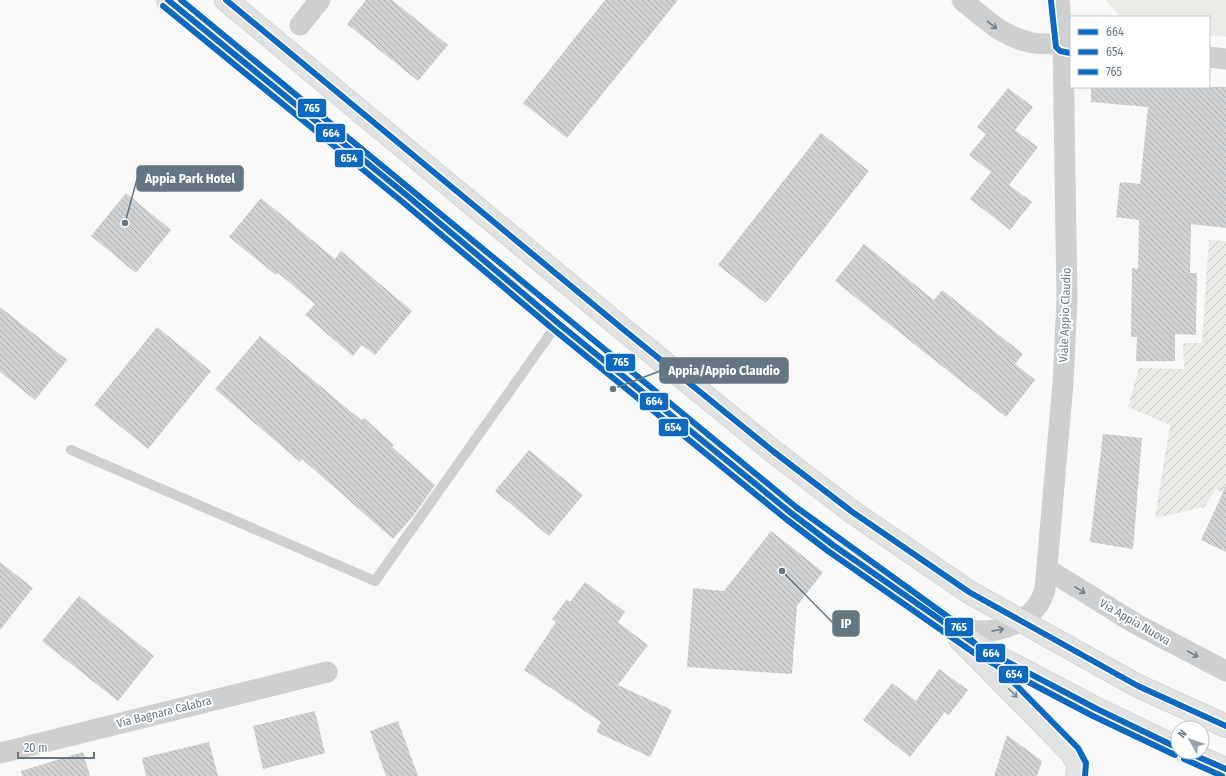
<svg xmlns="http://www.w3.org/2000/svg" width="1226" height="776" font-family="'Fira Sans Condensed',sans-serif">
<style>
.park{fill:#e8ebe6}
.garden{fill:url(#garden-furrows)}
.building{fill:url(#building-back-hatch)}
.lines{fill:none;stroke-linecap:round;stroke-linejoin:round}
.secondary-casing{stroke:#d5d6d7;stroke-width:24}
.primary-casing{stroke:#d5d6d7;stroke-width:24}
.service{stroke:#cecfd0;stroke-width:10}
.minor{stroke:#cecfd0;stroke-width:21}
.secondary{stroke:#e1e2e2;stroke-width:22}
.primary{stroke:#e1e2e2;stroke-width:22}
.bus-1-casing{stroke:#fff;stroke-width:9}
.bus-2-casing{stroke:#fff;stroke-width:9}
.bus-3-casing{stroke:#fff;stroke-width:9}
.bus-1{stroke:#0c69bf;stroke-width:6}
.bus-2{stroke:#0c69bf;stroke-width:6}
.bus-3{stroke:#0c69bf;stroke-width:6}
.oneway{stroke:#707f8b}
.oneway2{stroke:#7e8c96}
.labels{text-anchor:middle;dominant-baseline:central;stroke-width:4;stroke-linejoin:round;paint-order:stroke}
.street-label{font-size:12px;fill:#657683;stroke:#fff}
.leader{fill:none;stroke:#657683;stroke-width:1.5}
.callout-dot{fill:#657683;stroke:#fff;stroke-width:1.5}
.callout{fill:#657683;stroke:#657683;stroke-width:1.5}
.callout-label{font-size:13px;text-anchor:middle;font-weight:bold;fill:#fff}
.line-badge{stroke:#fff;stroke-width:1.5}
.badge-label{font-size:11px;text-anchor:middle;font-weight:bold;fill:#fff}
</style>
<defs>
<pattern id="garden-furrows" width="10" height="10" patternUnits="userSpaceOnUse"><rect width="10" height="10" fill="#e8ebe6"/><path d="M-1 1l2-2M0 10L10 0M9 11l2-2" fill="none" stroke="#c0c3c0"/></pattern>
<pattern id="building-back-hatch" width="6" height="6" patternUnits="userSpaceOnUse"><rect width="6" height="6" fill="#d0d2d3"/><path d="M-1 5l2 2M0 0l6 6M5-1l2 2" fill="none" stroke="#acafb1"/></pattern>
</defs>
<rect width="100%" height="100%" fill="#f9f9f9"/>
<polygon class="park" points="1106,0 1226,0 1226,37 1209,35 1209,17 1120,17"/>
<polygon class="garden" points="1209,240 1226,241 1226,494 1216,489 1204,507 1155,518 1170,425 1128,407 1139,368 1184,369 1183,343 1202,343"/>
<g class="building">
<polygon points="366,0 392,0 448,45 418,81 347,24"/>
<polygon points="605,0 678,0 567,138 523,103"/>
<polygon points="1091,87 1226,87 1226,228 1191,224 1190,273 1197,273 1196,335 1175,334 1175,361 1136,361 1137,337 1131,337 1132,268 1138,269 1139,220 1116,217 1120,182 1140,184 1148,107 1091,102"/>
<polygon points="1008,88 1033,107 1015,130 1038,147 1009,185 1032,202 1010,230 970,199 991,172 969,155 986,134 977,127"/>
<polygon points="821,133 869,171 766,303 718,265"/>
<polygon points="126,193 171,230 136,273 91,236"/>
<polygon points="261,198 335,259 341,251 412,311 375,355 362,345 353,356 305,315 315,304 278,273 276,275 229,237"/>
<polygon points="864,244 934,300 942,290 1023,354 1015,364 1035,380 1006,417 835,281"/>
<polygon points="0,307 67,360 35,400 0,372"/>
<polygon points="157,327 211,371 148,449 94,405"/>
<polygon points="260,336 361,420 364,418 394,445 392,447 435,485 414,515 393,539 302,459 300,462 215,389"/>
<polygon points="1103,434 1142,438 1133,549 1090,542"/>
<polygon points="529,450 583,495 549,536 495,491"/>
<polygon points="1226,486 1226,552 1201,540"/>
<polygon points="771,531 823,572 797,606 792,674 687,667 693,588 724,591"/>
<polygon points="0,562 33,588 0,630"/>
<polygon points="585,582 625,612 618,622 648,645 618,685 672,710 650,757 596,732 601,722 524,670 556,622 552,619 567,599 570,602"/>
<polygon points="79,596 154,656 118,701 42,641"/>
<polygon points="939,669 968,690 949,715 945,712 910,757 863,720 892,683 916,701"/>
<polygon points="315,711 325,753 263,769 253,726"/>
<polygon points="398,721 418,776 386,776 370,731"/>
<polygon points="1007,735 1042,761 1037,776 994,776"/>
<polygon points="209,742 218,776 146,776 142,758"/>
<polygon points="83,752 90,776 22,776 21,771"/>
</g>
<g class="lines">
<defs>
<polyline id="secondary" points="960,639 1072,753 1078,765 1077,776"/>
<g id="primary">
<polyline points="168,0 410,198 558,323 791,513 833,545 981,648 1097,709 1178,748"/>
<polyline points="226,0 624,330 774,452 851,511 969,592 1138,686 1226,726"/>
<polyline points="1187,752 1226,769"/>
</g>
</defs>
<use href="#secondary" class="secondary-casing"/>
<use href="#primary" class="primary-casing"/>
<polyline class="service" points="71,450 375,581 558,323"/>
<g class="minor">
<path d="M962 0C984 18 1004 38 1033 43 1046 45 1058 43 1071 45"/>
<polyline points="300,25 320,0"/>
<polyline points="1209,57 1226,59"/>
<polyline points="1047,569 1136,624 1226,671"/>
<path d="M947 626C959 628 972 631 984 631 1010 631 1038 616 1045 589L1063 383 1067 300 1063 44 1059 0"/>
<polyline points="0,753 327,672"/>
</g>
<use href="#secondary" class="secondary"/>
<use href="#primary" class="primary"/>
<defs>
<g id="bus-1">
<polyline points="168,0 410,198 558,323 791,513 833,545 981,648 1097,709 1178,748"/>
<polyline points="226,0 624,330 774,452 851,511 969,592 1138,686 1226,726"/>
<polyline points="1187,752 1226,769"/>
</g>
<g id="bus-2">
<polyline points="1051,1 1056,47 1060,51 1070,53"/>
<polyline points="163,6 405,204 553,329 786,519 828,551 977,655 1093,716 1175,755"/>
<polyline points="1184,759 1222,776"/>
</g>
<polyline id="bus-3" points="181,0 796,507 951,619 1078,748 1086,763 1085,776"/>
</defs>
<use href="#bus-1" class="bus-1-casing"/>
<use href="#bus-2" class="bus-2-casing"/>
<use href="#bus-3" class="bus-3-casing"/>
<use href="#bus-1" class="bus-1"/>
<use href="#bus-2" class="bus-2"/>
<use href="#bus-3" class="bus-3"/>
</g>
<defs><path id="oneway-shaft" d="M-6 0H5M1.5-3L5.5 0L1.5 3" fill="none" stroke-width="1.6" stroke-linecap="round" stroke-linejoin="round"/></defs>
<g class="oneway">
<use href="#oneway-shaft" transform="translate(992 25) rotate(39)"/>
<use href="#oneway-shaft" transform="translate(1080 590) rotate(32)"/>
<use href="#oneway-shaft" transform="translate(998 630) rotate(-11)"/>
<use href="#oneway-shaft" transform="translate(1193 654) rotate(28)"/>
</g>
<use class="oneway2" href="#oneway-shaft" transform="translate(1013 693) rotate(45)"/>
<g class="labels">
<g class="street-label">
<text transform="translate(1065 315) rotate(-88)">Viale Appio Claudio</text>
<text transform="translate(1135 622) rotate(30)">Via Appia Nuova</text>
<text transform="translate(164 712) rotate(-14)">Via Bagnara Calabra</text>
</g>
</g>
<path class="leader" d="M125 223L137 179M613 389L660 371M782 571L833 623"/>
<g class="callout-dot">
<circle cx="125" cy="223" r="4"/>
<circle cx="613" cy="389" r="4"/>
<circle cx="782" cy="571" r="4"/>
</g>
<g class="callout">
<rect x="137" y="166" width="106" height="25" rx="4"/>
<rect x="660" y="358" width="128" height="25" rx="4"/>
<rect x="833" y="611" width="26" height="25" rx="4"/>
</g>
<g class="callout-label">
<text x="190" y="183">Appia Park Hotel</text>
<text x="724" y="375">Appia/Appio Claudio</text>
<text x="846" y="628">IP</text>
</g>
<g class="line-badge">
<rect x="297" y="98" width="30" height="20" rx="4" fill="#0c69bf"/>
<rect x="315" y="123" width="31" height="20" rx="4" fill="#0c69bf"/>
<rect x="334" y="149" width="30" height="19" rx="4" fill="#0c69bf"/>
<rect x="605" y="353" width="31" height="19" rx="4" fill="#0c69bf"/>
<rect x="639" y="392" width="30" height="19" rx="4" fill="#0c69bf"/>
<rect x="658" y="418" width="31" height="19" rx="4" fill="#0c69bf"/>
<rect x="944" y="617" width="30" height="20" rx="4" fill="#0c69bf"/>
<rect x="975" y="643" width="31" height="20" rx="4" fill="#0c69bf"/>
<rect x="998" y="665" width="31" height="19" rx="4" fill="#0c69bf"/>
</g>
<g class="badge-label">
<text x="312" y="112">765</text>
<text x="331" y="137">664</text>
<text x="349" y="162">654</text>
<text x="621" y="366">765</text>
<text x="654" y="405">664</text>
<text x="673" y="431">654</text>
<text x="959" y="631">765</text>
<text x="991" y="657">664</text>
<text x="1014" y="678">654</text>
</g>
<rect x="1070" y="16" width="140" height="72" fill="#ffffff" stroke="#c1c8cd"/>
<rect x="1078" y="29" width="20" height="6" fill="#0c69bf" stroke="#c1c8cd"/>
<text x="1106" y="36" font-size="12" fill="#657683">664</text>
<rect x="1078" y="49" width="20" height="6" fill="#0c69bf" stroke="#c1c8cd"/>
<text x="1106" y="56" font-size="12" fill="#657683">654</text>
<rect x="1078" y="69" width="20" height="6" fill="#0c69bf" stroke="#c1c8cd"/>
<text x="1106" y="76" font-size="12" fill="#657683">765</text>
<g transform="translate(1190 740) rotate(309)"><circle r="19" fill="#ffffff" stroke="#c1c8cd"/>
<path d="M0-3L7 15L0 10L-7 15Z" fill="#99a4ac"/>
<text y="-6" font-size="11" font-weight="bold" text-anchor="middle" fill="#657683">N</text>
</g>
<path d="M18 752v6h76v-6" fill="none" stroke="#657683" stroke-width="2"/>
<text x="24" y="752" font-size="12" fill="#657683" stroke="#ffffff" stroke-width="3" paint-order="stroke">20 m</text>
</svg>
